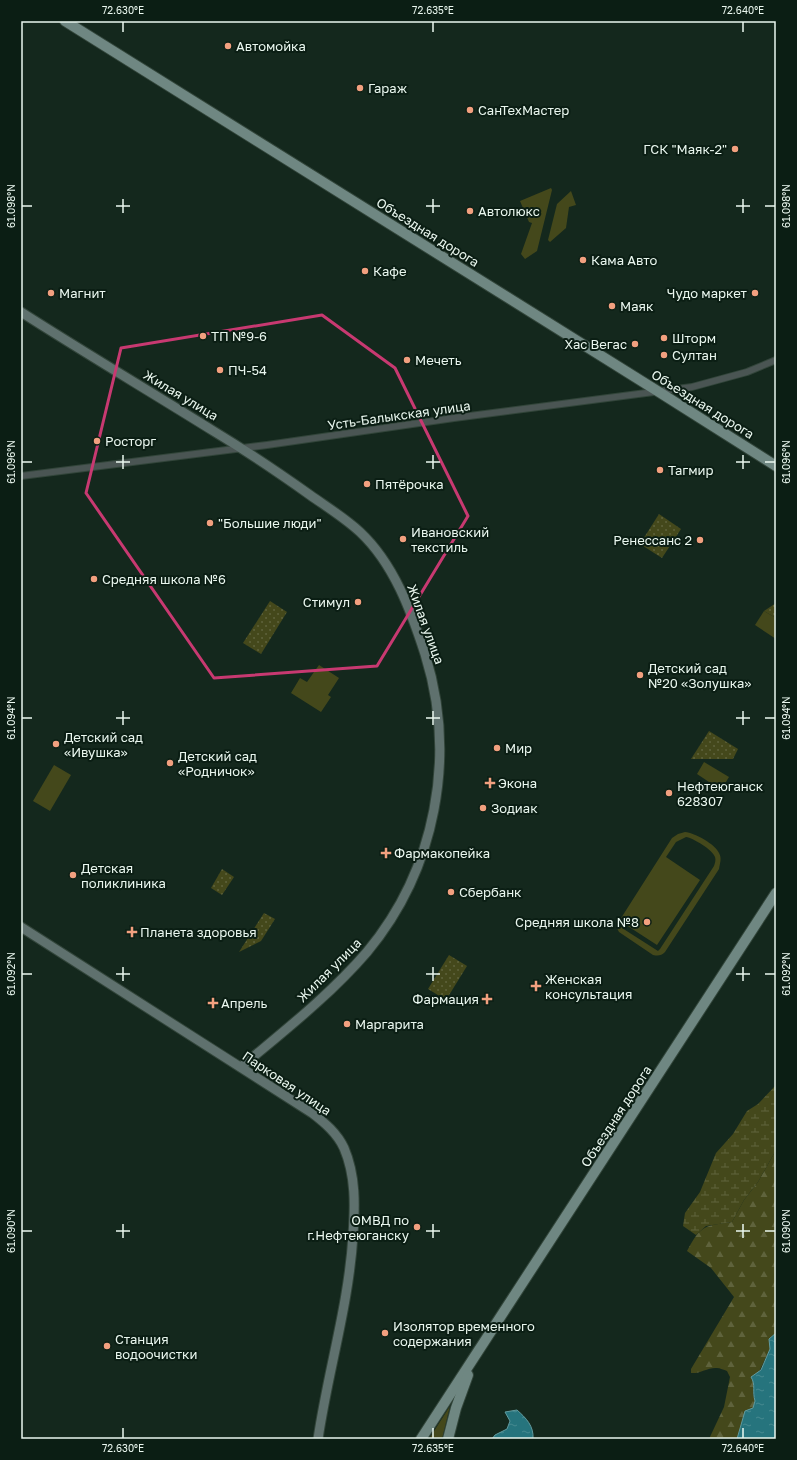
<svg xmlns="http://www.w3.org/2000/svg" width="797" height="1460" font-family="'Golos Text',sans-serif">
<style>
.grass{fill:#44481b;fill-rule:evenodd}
.forest{fill:url(#forest-firs)}
.wetland{fill:url(#wetland-marsh)}
.park{fill:url(#park-dots)}
.water{fill:url(#water-ripples);stroke:#619b9f}
.lines{fill:none;stroke-linecap:round;stroke-linejoin:round}
.street-casing{stroke:#32453a;stroke-width:8}
.secondary-casing{stroke:#32453a;stroke-width:11}
.primary-casing{stroke:#32453a;stroke-width:12}
.street{stroke:#4a5553;stroke-width:6}
.secondary{stroke:#5f716e;stroke-width:9}
.primary{stroke:#6f8782;stroke-width:10}
.marked{fill:none;stroke:#c83971;stroke-width:3;stroke-linejoin:round}
.ticks{fill:none;stroke:#eaf7ef;stroke-width:1.5}
.poi-dot{fill:#f2a07f;stroke:#0b1e14;stroke-width:1.5}
.labels{text-anchor:middle;dominant-baseline:central;stroke-width:4;stroke-linejoin:round;paint-order:stroke}
.poi-label{font-size:13px;fill:#eaf7ef;stroke:#0b1e14;text-anchor:start}
.street-label{font-size:13px;fill:#eaf7ef;stroke:#0b1e14}
.neatline{fill:none;stroke:#eaf7ef;stroke-width:1.5}
.ticks-label{font-size:10px;text-anchor:middle;fill:#eaf7ef}
</style>
<defs>
<pattern id="forest-firs" width="22" height="20" patternUnits="userSpaceOnUse"><rect width="22" height="20" fill="#44481b"/><path d="M5 1l3.5 6h-7zM16 11l3.5 6h-7z" fill="#5f633c"/></pattern>
<pattern id="wetland-marsh" width="20" height="14" patternUnits="userSpaceOnUse"><rect width="20" height="14" fill="#44481b"/><path d="M1 5h8M5 5V1M11 12h8M15 12V8" fill="none" stroke="#5f633c"/></pattern>
<pattern id="park-dots" width="8" height="8" patternUnits="userSpaceOnUse"><rect width="8" height="8" fill="#44481b"/><path d="M2 2h.1M6 6h.1" fill="none" stroke="#5f633c" stroke-width="1.8" stroke-linecap="round"/></pattern>
<pattern id="water-ripples" width="26" height="14" patternUnits="userSpaceOnUse"><rect width="26" height="14" fill="#26747d"/><path d="M2 4q2-2 4 0t4 0M15 11q2-2 4 0t4 0" fill="none" stroke="#468990"/></pattern>
</defs>
<rect width="100%" height="100%" fill="#14281d"/>
<g class="grass">
<polygon points="551,188 552,190 537,251 525,259 521,254 532,223 529,222 520,201"/>
<polygon points="571,191 576,205 569,207 566,228 550,242 548,240 557,204"/>
<polygon points="764,611 776,618 776,639 755,625"/>
<polygon points="319,665 339,678 328,695 331,697 321,712 291,693 300,678 307,682"/>
<polygon points="704,762 729,777 721,790 697,774"/>
<polygon points="54,765 71,775 50,811 33,801"/>
<path d="M685 832C695 833 715 844 719 853 722 858 720 863 719 869L665 952C661 956 658 956 653 955L619 932 616 926 672 838 678 834ZM686 837C693 838 713 850 715 857 716 860 715 863 714 866L660 949 658 951 622 928 621 926 623 923 657 945 700 880 666 857 676 842Z"/>
<polygon points="450,1406 442,1439 429,1439"/>
</g>
<path class="forest" d="M776 1150V1333L769 1339 770 1349 754 1382 753 1394 755 1401 753 1408 745 1412 737 1439H709L724 1407 730 1377 727 1371C724 1370 720 1368 717 1368 708 1367 700 1374 691 1373V1369L734 1297 711 1268 687 1251C701 1225 704 1226 732 1222L744 1200 758 1182Z"/>
<polygon class="wetland" points="776,1085 776,1150 758,1182 744,1200 732,1222 706,1226 696,1235 683,1226 685,1213 700,1192 716,1153 733,1134 747,1111 758,1104"/>
<g class="park">
<polygon points="659,514 681,529 662,558 640,544"/>
<polygon points="270,601 287,612 261,654 243,643"/>
<polygon points="776,603 776,618 764,611"/>
<polygon points="709,731 738,749 733,759 691,759"/>
<polygon points="222,869 234,877 222,895 211,888"/>
<polygon points="264,913 275,919 261,941 239,952"/>
<polygon points="449,955 467,966 446,1000 428,989"/>
</g>
<g class="water">
<path d="M776 1333V1439H737L745 1411 753 1408 755 1401C752 1391 756 1385 751 1377L761 1370 770 1349 769 1339Z"/>
<path d="M517 1410C526 1418 534 1426 533 1439H492L495 1435 507 1429 510 1421 505 1412Z"/>
</g>
<g class="lines">
<defs>
<polyline id="street" points="21,476 267,445 454,418 692,387 747,372 776,360"/>
<g id="secondary">
<path d="M21 312C85 353 151 392 215 432 248 452 279 473 310 495 327 507 345 518 360 532 394 564 411 611 425 654 457 756 436 869 367 952 330 995 284 1031 241 1067"/>
<path d="M21 927 312 1113C325 1123 337 1133 344 1148 356 1176 355 1206 353 1235 349 1304 328 1371 318 1439"/>
</g>
<g id="primary">
<polyline points="65,21 659,392 776,466"/>
<polyline points="421,1439 776,893"/>
<polyline points="448,1439 456,1408 468,1375"/>
</g>
</defs>
<use href="#street" class="street-casing"/>
<use href="#secondary" class="secondary-casing"/>
<use href="#primary" class="primary-casing"/>
<use href="#street" class="street"/>
<use href="#secondary" class="secondary"/>
<use href="#primary" class="primary"/>
</g>
<path class="marked" d="M322 315 395 368 468 516 377 666 214 678 86 493 121 348Z"/>
<path class="ticks" d="M123 22V32M433 22V32M743 22V32M123 199V213M433 199V213M743 199V213M22 206H32M116 206H130M426 206H440M736 206H750M765 206H775M123 455V469M433 455V469M743 455V469M22 462H32M116 462H130M426 462H440M736 462H750M765 462H775M123 711V725M433 711V725M743 711V725M22 718H32M116 718H130M426 718H440M736 718H750M765 718H775M123 967V981M433 967V981M743 967V981M22 974H32M116 974H130M426 974H440M736 974H750M765 974H775M123 1224V1238M433 1224V1238M743 1224V1238M22 1231H32M116 1231H130M426 1231H440M736 1231H750M765 1231H775M123 1428V1438M433 1428V1438M743 1428V1438"/>
<g class="poi-dot">
<circle cx="228" cy="46" r="4"/>
<circle cx="360" cy="88" r="4"/>
<circle cx="470" cy="110" r="4"/>
<circle cx="735" cy="149" r="4"/>
<circle cx="470" cy="211" r="4"/>
<circle cx="583" cy="260" r="4"/>
<circle cx="365" cy="271" r="4"/>
<circle cx="51" cy="293" r="4"/>
<circle cx="755" cy="293" r="4"/>
<circle cx="612" cy="306" r="4"/>
<circle cx="203" cy="336" r="4"/>
<circle cx="664" cy="338" r="4"/>
<circle cx="635" cy="344" r="4"/>
<circle cx="664" cy="355" r="4"/>
<circle cx="407" cy="360" r="4"/>
<circle cx="220" cy="370" r="4"/>
<circle cx="97" cy="441" r="4"/>
<circle cx="660" cy="470" r="4"/>
<circle cx="367" cy="484" r="4"/>
<circle cx="210" cy="523" r="4"/>
<circle cx="403" cy="539" r="4"/>
<circle cx="700" cy="540" r="4"/>
<circle cx="94" cy="579" r="4"/>
<circle cx="358" cy="602" r="4"/>
<circle cx="640" cy="675" r="4"/>
<circle cx="56" cy="744" r="4"/>
<circle cx="497" cy="748" r="4"/>
<circle cx="170" cy="763" r="4"/>
<path d="M488 777h4v4h4v4h-4v4h-4v-4h-4v-4h4z"/>
<circle cx="669" cy="793" r="4"/>
<circle cx="483" cy="808" r="4"/>
<path d="M384 847h4v4h4v4h-4v4h-4v-4h-4v-4h4z"/>
<circle cx="73" cy="875" r="4"/>
<circle cx="451" cy="892" r="4"/>
<circle cx="647" cy="922" r="4"/>
<path d="M130 926h4v4h4v4h-4v4h-4v-4h-4v-4h4z"/>
<path d="M534 980h4v4h4v4h-4v4h-4v-4h-4v-4h4z"/>
<path d="M485 993h4v4h4v4h-4v4h-4v-4h-4v-4h4z"/>
<path d="M211 997h4v4h4v4h-4v4h-4v-4h-4v-4h4z"/>
<circle cx="347" cy="1024" r="4"/>
<circle cx="417" cy="1227" r="4"/>
<circle cx="385" cy="1333" r="4"/>
<circle cx="107" cy="1346" r="4"/>
</g>
<g class="labels">
<g class="poi-label">
<text x="236" y="46">Автомойка</text>
<text x="368" y="88">Гараж</text>
<text x="478" y="110">СанТехМастер</text>
<text x="727" y="149" text-anchor="end">ГСК "Маяк-2"</text>
<text x="478" y="211">Автолюкс</text>
<text x="591" y="260">Кама Авто</text>
<text x="373" y="271">Кафе</text>
<text x="59" y="293">Магнит</text>
<text x="747" y="293" text-anchor="end">Чудо маркет</text>
<text x="620" y="306">Маяк</text>
<text x="211" y="336">ТП №9-6</text>
<text x="672" y="338">Шторм</text>
<text x="627" y="344" text-anchor="end">Хас Вегас</text>
<text x="672" y="355">Султан</text>
<text x="415" y="360">Мечеть</text>
<text x="228" y="370">ПЧ-54</text>
<text x="105" y="441">Росторг</text>
<text x="668" y="470">Тагмир</text>
<text x="375" y="484">Пятёрочка</text>
<text x="218" y="523">"Большие люди"</text>
<text x="411" y="532">Ивановский<tspan x="411" dy="15">текстиль</tspan></text>
<text x="692" y="540" text-anchor="end">Ренессанс 2</text>
<text x="102" y="579">Средняя школа №6</text>
<text x="350" y="602" text-anchor="end">Стимул</text>
<text x="648" y="668">Детский сад<tspan x="648" dy="15">№20 «Золушка»</tspan></text>
<text x="64" y="737">Детский сад<tspan x="64" dy="15">«Ивушка»</tspan></text>
<text x="505" y="748">Мир</text>
<text x="178" y="756">Детский сад<tspan x="178" dy="15">«Родничок»</tspan></text>
<text x="498" y="783">Экона</text>
<text x="677" y="786">Нефтеюганск<tspan x="677" dy="15">628307</tspan></text>
<text x="491" y="808">Зодиак</text>
<text x="394" y="853">Фармакопейка</text>
<text x="81" y="868">Детская<tspan x="81" dy="15">поликлиника</tspan></text>
<text x="459" y="892">Сбербанк</text>
<text x="639" y="922" text-anchor="end">Средняя школа №8</text>
<text x="140" y="932">Планета здоровья</text>
<text x="545" y="979">Женская<tspan x="545" dy="15">консультация</tspan></text>
<text x="479" y="999" text-anchor="end">Фармация</text>
<text x="221" y="1003">Апрель</text>
<text x="355" y="1024">Маргарита</text>
<text x="409" y="1220" text-anchor="end">ОМВД по<tspan x="409" dy="15">г.Нефтеюганску</tspan></text>
<text x="393" y="1326">Изолятор временного<tspan x="393" dy="15">содержания</tspan></text>
<text x="115" y="1339">Станция<tspan x="115" dy="15">водоочистки</tspan></text>
</g>
<g class="street-label">
<text transform="translate(428 232) rotate(32)">Объездная дорога</text>
<text transform="translate(181 395) rotate(31)">Жилая улица</text>
<text transform="translate(703 404) rotate(32)">Объездная дорога</text>
<text transform="translate(399 415) rotate(-8)">Усть-Балыкская улица</text>
<text transform="translate(426 624) rotate(70)">Жилая улица</text>
<text transform="translate(329 970) rotate(-45)">Жилая улица</text>
<text transform="translate(287 1083) rotate(34)">Парковая улица</text>
<text transform="translate(616 1116) rotate(-57)">Объездная дорога</text>
</g>
</g>
<rect width="797" height="1460" fill="none" stroke="#0b1e14" stroke-width="44"/>
<rect x="22" y="22" width="753" height="1416" class="neatline"/>
<g class="ticks-label">
<text x="123" y="14">72.630°E</text>
<text x="433" y="14">72.635°E</text>
<text x="743" y="14">72.640°E</text>
<text transform="translate(11 206) rotate(-90)" y="4">61.098°N</text>
<text transform="translate(786 206) rotate(-90)" y="4">61.098°N</text>
<text transform="translate(11 462) rotate(-90)" y="4">61.096°N</text>
<text transform="translate(786 462) rotate(-90)" y="4">61.096°N</text>
<text transform="translate(11 718) rotate(-90)" y="4">61.094°N</text>
<text transform="translate(786 718) rotate(-90)" y="4">61.094°N</text>
<text transform="translate(11 974) rotate(-90)" y="4">61.092°N</text>
<text transform="translate(786 974) rotate(-90)" y="4">61.092°N</text>
<text transform="translate(11 1231) rotate(-90)" y="4">61.090°N</text>
<text transform="translate(786 1231) rotate(-90)" y="4">61.090°N</text>
<text x="123" y="1452">72.630°E</text>
<text x="433" y="1452">72.635°E</text>
<text x="743" y="1452">72.640°E</text>
</g>
</svg>
